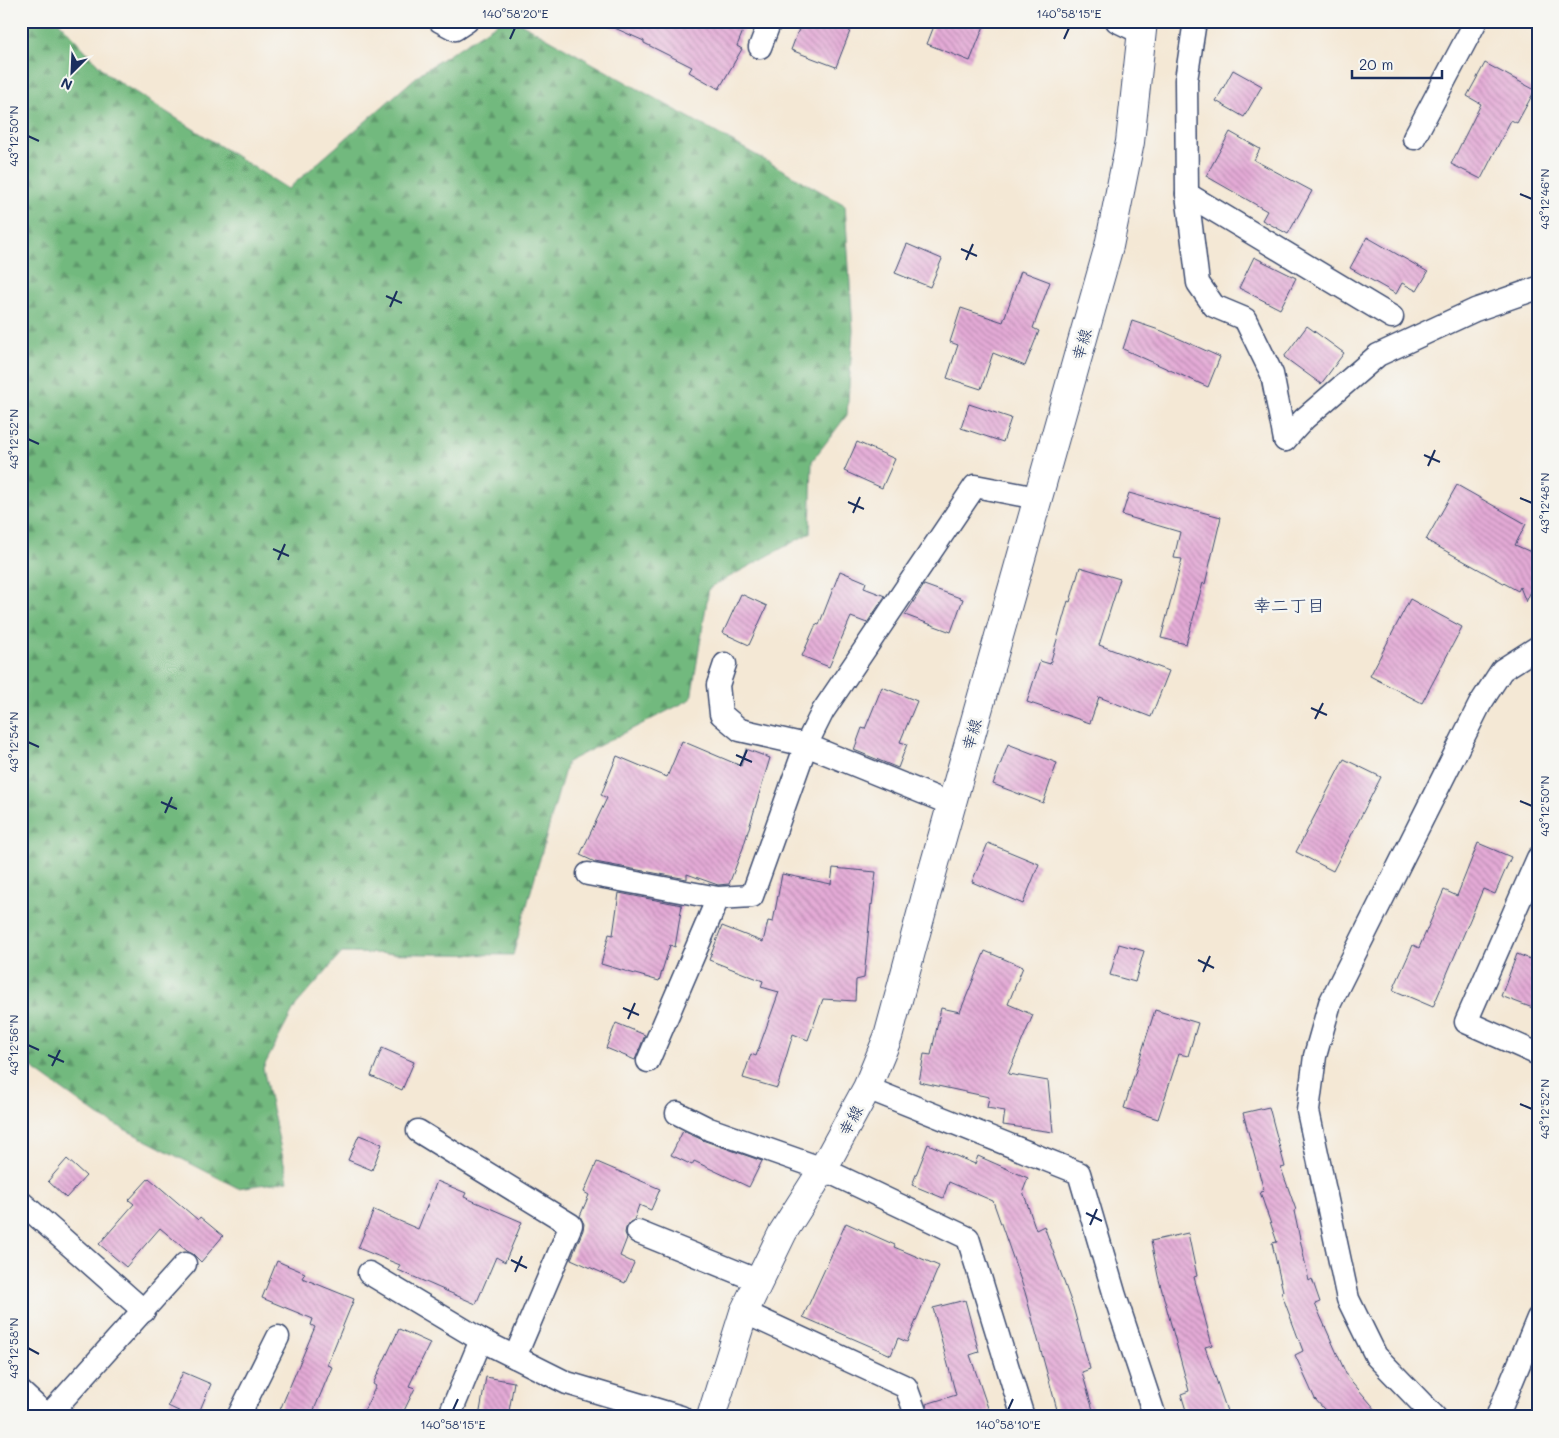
<svg xmlns="http://www.w3.org/2000/svg" width="1559" height="1438" font-family="Mali,'Klee One',sans-serif">
<style>
.forest{fill:url(#forest-firs);stroke:#46746e}
.building{fill:url(#building-back-hatch)}
.lines{fill:none;stroke-linecap:round;stroke-linejoin:round}
.minor-casing{stroke:#3c4b70;stroke-width:25}
.tertiary-casing{stroke:#3c4b70;stroke-width:30}
.minor{stroke:#fff;stroke-width:22}
.tertiary{stroke:#fff;stroke-width:28}
.ticks{fill:none;stroke:#1b2f5e;stroke-width:2}
.labels{text-anchor:middle;dominant-baseline:central;stroke-width:5;stroke-linejoin:round;paint-order:stroke}
.street-label{font-size:16px;fill:#1b2f5e;stroke:#f6f6f2}
.neighbourhood-label{font-size:18px;fill:#1b2f5e;stroke:#f6f6f2}
.neatline{fill:none;stroke:#1b2f5e;stroke-width:2}
.ticks-label{font-size:12px;text-anchor:middle;fill:#1b2f5e}
</style>
<defs>
<pattern id="forest-firs" width="22" height="20" patternUnits="userSpaceOnUse" patternTransform="scale(1.25)"><rect width="22" height="20" fill="#72b97e"/><path d="M5 1l3.5 6h-7zM16 11l3.5 6h-7z" fill="#5d976a"/></pattern>
<pattern id="building-back-hatch" width="6" height="6" patternUnits="userSpaceOnUse" patternTransform="scale(1.25)"><rect width="6" height="6" fill="#e4aad6"/><path d="M-1 5l2 2M0 0l6 6M5-1l2 2" fill="none" stroke="#b88bb1"/></pattern>
</defs>
<rect width="100%" height="100%" fill="#f6f6f2"/>
<filter id="ink" filterUnits="userSpaceOnUse"><feTurbulence type="fractalNoise" baseFrequency=".02" numOctaves="2"/><feDisplacementMap in="SourceGraphic" scale="10" xChannelSelector="R" yChannelSelector="G"/><feConvolveMatrix kernelMatrix="1 2 1 2 8 2 1 2 1" color-interpolation-filters="sRGB"/></filter>
<filter id="wash" filterUnits="userSpaceOnUse"><feTurbulence type="fractalNoise" baseFrequency=".0096" numOctaves="4" result="noise"/><feDisplacementMap in="SourceGraphic" scale="20" xChannelSelector="R" yChannelSelector="G"/><feGaussianBlur stdDeviation="1.12" result="paint"/><feColorMatrix in="noise" values="0 0 0 0 0 0 0 0 0 0 0 0 0 0 0 0 0 1.4 0 .05"/><feComposite in="paint" operator="in"/></filter>
<g filter="url(#wash)">
<rect width="100%" height="100%" fill="#f4e8d5"/>
<polygon class="forest" points="21,21 58,21 108,75 288,189 422,72 501,21 517,21 845,205 853,330 847,415 812,461 810,533 709,588 691,699 567,762 513,955 342,953 296,1005 263,1068 288,1181 238,1188 99,1116 24,1062 21,1063"/>
<g id="blocks">
<g class="building">
<polygon points="599,21 747,21 737,46 742,49 719,89 689,72 692,67 644,43 644,41"/>
<polygon points="802,21 854,21 836,67 791,50"/>
<polygon points="936,21 986,21 970,61 927,44"/>
<polygon points="1485,63 1535,90 1517,123 1511,120 1481,179 1451,164 1481,104 1467,96"/>
<polygon points="1233,70 1262,86 1244,117 1216,101"/>
<polygon points="1230,132 1260,149 1254,160 1312,191 1288,234 1262,220 1267,211 1206,176"/>
<polygon points="1367,237 1428,272 1417,291 1402,283 1396,294 1350,268"/>
<polygon points="907,244 942,259 930,287 895,273"/>
<polygon points="1254,257 1296,278 1280,309 1239,288"/>
<polygon points="1021,271 1050,282 1033,328 1039,331 1025,366 993,353 981,389 947,378 958,345 950,342 961,308 1003,322"/>
<polygon points="1132,321 1162,331 1220,357 1208,387 1123,349"/>
<polygon points="1307,326 1344,353 1321,384 1284,357"/>
<polygon points="969,404 1011,418 1003,442 961,428"/>
<polygon points="857,442 895,459 882,488 844,471"/>
<polygon points="1457,485 1526,524 1515,545 1538,555 1538,576 1526,602 1520,587 1518,591 1426,540"/>
<polygon points="1129,493 1186,509 1186,508 1221,517 1205,584 1203,583 1186,644 1161,638 1182,559 1174,558 1180,532 1122,515"/>
<polygon points="1080,567 1120,579 1099,645 1169,671 1151,717 1099,697 1090,723 1027,702 1040,661 1050,664 1068,601 1070,602"/>
<polygon points="840,571 866,582 864,588 885,596 867,623 851,617 829,667 802,656 816,624 819,625"/>
<polygon points="924,585 963,599 951,632 905,615"/>
<polygon points="741,594 767,606 749,645 723,633"/>
<polygon points="1410,599 1462,627 1422,703 1370,676"/>
<polygon points="882,687 917,701 900,742 907,744 898,768 854,750 862,728 865,729"/>
<polygon points="682,741 741,766 746,749 770,758 743,848 729,884 718,885 687,874 687,879 595,862 580,855 607,798 601,795 617,756 667,777"/>
<polygon points="1008,744 1057,763 1043,803 993,784"/>
<polygon points="1344,759 1381,777 1333,871 1296,852"/>
<polygon points="988,843 1039,864 1023,904 972,882"/>
<polygon points="1478,843 1511,857 1495,894 1483,889 1433,1007 1393,990 1413,945 1419,948 1444,890 1457,896"/>
<polygon points="833,868 876,872 872,905 871,904 864,978 856,980 855,1001 823,999 808,1040 793,1034 777,1088 743,1078 751,1054 756,1056 779,992 761,987 763,981 709,960 722,926 763,942 768,921 773,922 782,874 831,884"/>
<polygon points="619,893 682,905 675,947 670,945 659,981 601,964 609,934 613,935"/>
<polygon points="1119,944 1144,951 1135,982 1110,975"/>
<polygon points="985,951 1023,967 1008,1004 1033,1015 1008,1074 1048,1081 1053,1132 1003,1125 1005,1111 987,1108 989,1097 919,1082 924,1054 931,1055 941,1008 960,1012"/>
<polygon points="1517,954 1538,962 1538,1010 1501,996"/>
<polygon points="1155,1010 1198,1023 1188,1056 1179,1054 1158,1119 1124,1108"/>
<polygon points="616,1023 645,1035 635,1060 606,1048"/>
<polygon points="382,1048 414,1062 402,1090 371,1076"/>
<polygon points="1269,1107 1285,1167 1281,1168 1296,1210 1294,1211 1309,1281 1312,1279 1320,1302 1315,1304 1347,1376 1382,1417 1331,1417 1315,1399 1295,1355 1303,1351 1281,1292 1283,1291 1272,1243 1277,1242 1260,1192 1264,1191 1243,1113"/>
<polygon points="683,1131 705,1141 762,1161 749,1187 694,1161 692,1165 671,1155"/>
<polygon points="359,1135 382,1144 372,1170 348,1160"/>
<polygon points="928,1144 975,1164 978,1156 1028,1178 1023,1191 1036,1230 1044,1226 1073,1307 1090,1369 1082,1372 1095,1417 1059,1417 1025,1292 993,1201 949,1182 943,1198 912,1185"/>
<polygon points="67,1159 86,1176 66,1198 48,1181"/>
<polygon points="597,1162 660,1189 651,1210 639,1205 634,1220 630,1222 626,1228 625,1233 627,1238 620,1256 634,1263 625,1283 571,1259 583,1230 584,1224 580,1216 589,1195 584,1192"/>
<polygon points="149,1178 198,1220 200,1217 223,1236 201,1262 193,1254 187,1251 160,1228 126,1267 99,1244 134,1204 129,1200"/>
<polygon points="437,1181 466,1193 464,1197 522,1222 505,1262 496,1257 476,1304 398,1270 400,1265 358,1248 374,1210 418,1229"/>
<polygon points="846,1223 895,1245 894,1247 939,1266 907,1342 898,1338 891,1355 803,1317"/>
<polygon points="1188,1233 1197,1276 1194,1277 1212,1345 1205,1347 1229,1417 1188,1417 1181,1394 1189,1391 1158,1276 1151,1241"/>
<polygon points="277,1261 305,1273 302,1278 354,1299 327,1365 332,1367 311,1417 277,1417 315,1327 311,1325 313,1319 262,1298"/>
<polygon points="965,1300 979,1352 970,1355 989,1411 972,1417 930,1417 926,1404 956,1395 933,1308"/>
<polygon points="399,1329 430,1343 409,1386 415,1388 401,1417 361,1417 376,1386 373,1384"/>
<polygon points="183,1372 211,1384 197,1417 191,1417 168,1406"/>
<polygon points="486,1377 514,1382 508,1417 479,1417"/>
</g>
</g>
</g>
<g filter="url(#ink)">
<use href="#blocks" fill-opacity="0" stroke="#3c4b70" stroke-width="1"/>
<g class="lines">
<defs>
<g id="minor">
<polyline points="440,21 455,29 467,21"/>
<polyline points="1117,21 1142,33"/>
<polyline points="1195,21 1186,80 1187,194 1198,283 1214,306 1245,319 1272,374 1285,440"/>
<polyline points="760,47 770,21"/>
<polyline points="1414,138 1476,21"/>
<polyline points="1187,194 1392,317"/>
<polyline points="1285,440 1304,419 1378,355 1475,310 1538,288"/>
<polyline points="725,664 718,685 721,714 740,730 806,745 951,804"/>
<polyline points="1538,858 1466,1022 1538,1054"/>
<polyline points="588,874 718,898 752,896 806,745 823,711 975,486 1037,498"/>
<polyline points="648,1061 718,898"/>
<polyline points="867,1088 1079,1173 1115,1296 1155,1417"/>
<polyline points="677,1113 709,1129 823,1169 968,1238 1023,1417"/>
<polyline points="418,1131 571,1225 515,1357"/>
<polyline points="21,1202 144,1311"/>
<polyline points="638,1232 759,1281"/>
<polyline points="369,1273 481,1340"/>
<polyline points="744,1312 906,1387 917,1417"/>
<polyline points="21,1392 47,1416"/>
<polyline points="47,1417 185,1264"/>
<polyline points="238,1417 278,1337"/>
<polyline points="449,1417 481,1340 567,1383 681,1417"/>
<polyline points="1435,1417 1376,1356 1348,1299 1308,1111 1315,1056 1330,1003 1480,704 1502,670 1538,647"/>
<polyline points="1497,1417 1538,1318"/>
</g>
<polyline id="tertiary" points="711,1417 744,1312 783,1232 823,1169 867,1088 888,1037 931,877 1109,246 1130,142 1143,21"/>
</defs>
<use href="#minor" class="minor-casing"/>
<use href="#tertiary" class="tertiary-casing"/>
<use href="#minor" class="minor"/>
<use href="#tertiary" class="tertiary"/>
</g>
</g>
<path class="ticks" d="M510 39 515 28M1064 39 1069 28M28 136 39 141M1520 194 1532 199M961 249 977 256M966 260 973 244M386 296 402 303M390 307 397 291M28 439 39 444M1424 455 1440 462M1428 466 1435 450M1520 498 1532 503M848 502 864 509M853 513 860 497M273 549 289 556M278 560 285 544M1311 708 1327 715M1315 719 1323 703M28 742 39 747M736 755 752 762M740 766 747 750M1520 801 1532 806M161 802 177 809M165 813 172 797M1198 960 1214 968M1203 972 1210 956M623 1008 639 1015M628 1019 635 1003M28 1045 39 1050M48 1055 64 1062M52 1066 60 1050M1520 1104 1532 1109M1086 1213 1102 1221M1090 1225 1097 1209M511 1260 527 1268M515 1272 522 1256M28 1348 39 1354M453 1410 458 1399M1008 1410 1013 1399"/>
<g class="labels">
<g class="street-label">
<text transform="translate(1081 344) rotate(-74)">幸線</text>
<text transform="translate(971 734) rotate(-74)">幸線</text>
<text transform="translate(850 1120) rotate(-61)">幸線</text>
</g>
<g class="neighbourhood-label">
<text x="1289" y="605">幸二丁目</text>
</g>
</g>
<rect width="1559" height="1438" fill="none" stroke="#f6f6f2" stroke-width="55"/>
<g transform="translate(72 72) rotate(204)" stroke="#f6f6f2" stroke-width="4" paint-order="stroke">
<path d="M0-4L9 19L0 12L-9 19Z" fill="#1b2f5e"/>
<text y="-8" font-size="14" font-weight="bold" text-anchor="middle" fill="#1b2f5e">N</text>
</g>
<path d="M1352 70v8h90v-8" fill="none" stroke="#1b2f5e" stroke-width="2.5"/>
<text x="1359" y="70" font-size="15" fill="#1b2f5e" stroke="#f6f6f2" stroke-width="4" paint-order="stroke">20 m</text>
<rect x="28" y="28" width="1504" height="1382" class="neatline"/>
<g class="ticks-label">
<text x="515" y="18">140°58'20"E</text>
<text x="1069" y="18">140°58'15"E</text>
<text transform="translate(14 136) rotate(-90)" y="4">43°12'50"N</text>
<text transform="translate(1545 199) rotate(-90)" y="4">43°12'46"N</text>
<text transform="translate(14 439) rotate(-90)" y="4">43°12'52"N</text>
<text transform="translate(1545 503) rotate(-90)" y="4">43°12'48"N</text>
<text transform="translate(14 742) rotate(-90)" y="4">43°12'54"N</text>
<text transform="translate(1545 806) rotate(-90)" y="4">43°12'50"N</text>
<text transform="translate(14 1045) rotate(-90)" y="4">43°12'56"N</text>
<text transform="translate(1545 1109) rotate(-90)" y="4">43°12'52"N</text>
<text transform="translate(14 1348) rotate(-90)" y="4">43°12'58"N</text>
<text x="453" y="1429">140°58'15"E</text>
<text x="1008" y="1429">140°58'10"E</text>
</g>
</svg>
